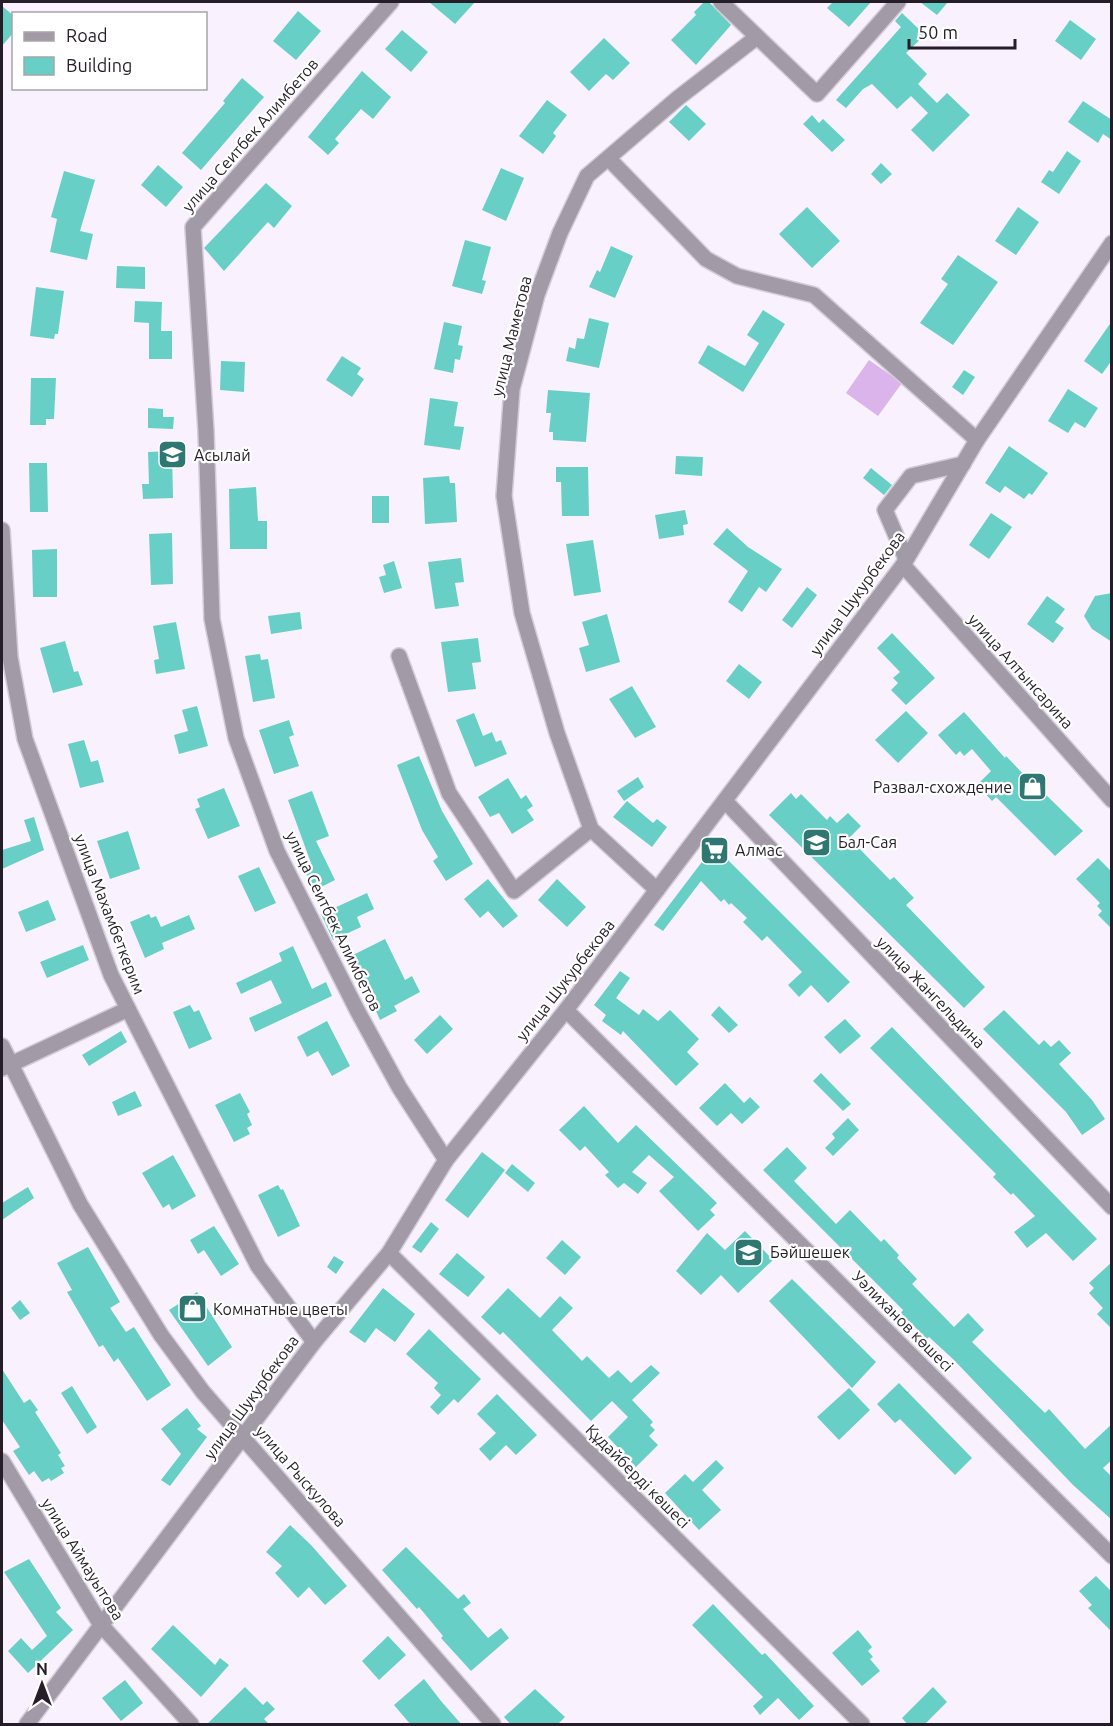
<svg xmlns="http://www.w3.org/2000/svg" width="1113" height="1726" font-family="Ubuntu,sans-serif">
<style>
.green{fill:#dab4ea}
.building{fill:#68cfc7}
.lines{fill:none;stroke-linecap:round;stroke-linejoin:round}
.minor-casing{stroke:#d3cbd7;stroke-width:18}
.minor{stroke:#a29aa6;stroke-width:15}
.labels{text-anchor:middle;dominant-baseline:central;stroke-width:4.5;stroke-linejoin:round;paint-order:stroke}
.street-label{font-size:16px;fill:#251e28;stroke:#fff}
.poi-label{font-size:16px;fill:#251e28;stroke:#fff;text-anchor:start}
</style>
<rect width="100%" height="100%" fill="#f9f1fd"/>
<polygon class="green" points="869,360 902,383 878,416 846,393"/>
<g class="building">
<polygon points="429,2 475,2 455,24"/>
<polygon points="704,2 709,2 731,25 696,65 671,40 696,15 694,12"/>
<polygon points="833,2 871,2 849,27 827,8"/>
<polygon points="920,2 948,2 937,15"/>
<polygon points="2,6 14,16 14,32 2,46"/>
<polygon points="298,11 321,31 296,60 273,41"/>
<polygon points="902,13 925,35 906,53 927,74 918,84 937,103 947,93 970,115 933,152 911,130 928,113 911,96 897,109 872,84 863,89 846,108 836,100 901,27 895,21"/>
<polygon points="1070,20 1096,39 1081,60 1055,41"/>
<polygon points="402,30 428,52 411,72 385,49"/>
<polygon points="604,38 630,63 613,80 606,74 589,91 570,72"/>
<polygon points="362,71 391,97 373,119 361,109 335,139 339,143 328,155 308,137"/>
<polygon points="242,78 264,97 201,170 182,153 225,103 223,101"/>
<polygon points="547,100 567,115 553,133 556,136 543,154 519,136"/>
<polygon points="1083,101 1112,120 1112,140 1103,134 1098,143 1068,122"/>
<polygon points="686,105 706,124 689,141 669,122"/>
<polygon points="812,115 819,123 823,119 845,140 832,152 803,124"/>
<polygon points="1067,151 1081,161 1059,194 1041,182 1049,170 1053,172"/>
<polygon points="881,163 892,174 881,184 871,174"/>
<polygon points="158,165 183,187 166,207 141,185"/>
<polygon points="501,168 524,178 506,221 482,210"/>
<polygon points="64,171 95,180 80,231 93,234 87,260 50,252 57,219 51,217"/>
<polygon points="266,183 292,206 274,228 268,222 224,271 204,248"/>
<polygon points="807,207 840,241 812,268 779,234"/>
<polygon points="1018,207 1039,222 1016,255 995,241"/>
<polygon points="465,240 491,247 482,280 486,281 482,294 452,286"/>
<polygon points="611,246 633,256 615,298 589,287 597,270 600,272"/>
<polygon points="958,255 998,282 953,345 920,323 948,284 941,279"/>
<polygon points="117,266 145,267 145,289 116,288"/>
<polygon points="36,287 64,291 58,334 55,334 54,339 30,336"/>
<polygon points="135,301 162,302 161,331 172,331 172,359 149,359 149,323 134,322"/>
<polygon points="763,310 785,324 743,392 698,363 708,345 745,366 759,343 747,335"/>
<polygon points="589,318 609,323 599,368 566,361 569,347 575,349 577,338 584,339"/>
<polygon points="1112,321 1112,360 1102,374 1084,361"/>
<polygon points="444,322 462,326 458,345 463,346 460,360 455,359 453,373 434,369"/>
<polygon points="342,356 361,368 357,374 364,379 352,397 326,380"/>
<polygon points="221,361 245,362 244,392 220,390"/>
<polygon points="964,370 975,377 963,395 952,387"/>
<polygon points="31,378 56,378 54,419 46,419 46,425 30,425"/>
<polygon points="1068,389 1098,408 1085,428 1075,422 1068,433 1048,421"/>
<polygon points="548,390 590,393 586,442 553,440 553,432 549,432 551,413 546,413"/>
<polygon points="430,398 458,402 454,426 464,427 460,450 424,445"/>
<polygon points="148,408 163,409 163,417 174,417 173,429 148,428"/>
<polygon points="1009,446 1048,473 1032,495 1029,493 1024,499 1005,486 1000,493 985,483"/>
<polygon points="172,451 173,498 143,499 142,484 149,484 148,452"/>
<polygon points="676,456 703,457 702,476 675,474"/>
<polygon points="29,463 47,463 48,512 30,512"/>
<polygon points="556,467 588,467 589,516 562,516 561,482 556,482"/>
<polygon points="871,468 892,485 884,495 863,478"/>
<polygon points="449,476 450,483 455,483 457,522 425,524 423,478"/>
<polygon points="256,487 258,521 267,521 267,549 230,549 229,489"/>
<rect x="372" y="496" width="17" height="27"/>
<polygon points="685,510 688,524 683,525 684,535 659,539 655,515"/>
<polygon points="991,513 1012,527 989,559 969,545"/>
<polygon points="727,528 748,547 782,569 766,592 759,587 742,612 728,602 748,571 713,544"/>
<polygon points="172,533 173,584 151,585 149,534"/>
<polygon points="593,540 601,592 574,596 566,544"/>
<polygon points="57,549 57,597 33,597 32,550"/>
<polygon points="461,558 464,582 455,583 459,606 435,609 428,562"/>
<polygon points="394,561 402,588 384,593 379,577 386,575 383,565"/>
<polygon points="807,587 817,595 792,628 782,620"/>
<polygon points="1112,593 1112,642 1092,629 1084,616 1095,596"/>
<polygon points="1047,596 1065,609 1055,622 1064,628 1053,643 1027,624"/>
<polygon points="300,612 302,629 271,634 268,616"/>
<polygon points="607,614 620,662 586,672 579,648 589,645 582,622"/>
<polygon points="176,622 185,669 156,674 154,660 159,659 153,626"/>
<polygon points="892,633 935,678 906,705 891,690 898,683 893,678 900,672 877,648"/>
<polygon points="478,638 481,662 472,663 476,689 448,692 441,642"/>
<polygon points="65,641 74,672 78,671 83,685 53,693 40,648"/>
<polygon points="260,654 261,660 268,659 275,698 253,702 245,656"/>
<polygon points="739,664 762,682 749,699 726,681"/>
<polygon points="632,686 656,727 635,738 609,699"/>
<polygon points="197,706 208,746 179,754 174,735 188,731 182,710"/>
<polygon points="906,711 928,733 898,763 875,740"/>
<polygon points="964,712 1005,758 1006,756 1029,780 1032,777 1041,786 1039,788 1083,831 1055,856 996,797 992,801 982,790 985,787 980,782 991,771 972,749 964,756 960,751 956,755 938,735"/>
<polygon points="474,713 483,736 492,732 496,742 501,740 507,754 475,767 456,720"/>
<polygon points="289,720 294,735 289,737 299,766 274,774 259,730"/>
<polygon points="84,740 91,762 98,760 104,782 80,788 68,744"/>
<polygon points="419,756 442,811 473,864 446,881 433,861 438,857 422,830 397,765"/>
<polygon points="638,777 644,787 624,801 617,791"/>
<polygon points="508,778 521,799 526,795 533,806 527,810 534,820 512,834 499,813 490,817 478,797"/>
<polygon points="224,788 240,826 208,839 195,809 200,807 197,799"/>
<polygon points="312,791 329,836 316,841 335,880 315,890 303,867 311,863 288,800"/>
<polygon points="791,793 796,799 801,794 827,820 830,816 837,823 848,813 861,826 849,838 890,880 894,877 914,898 906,905 985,987 964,1008 769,815"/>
<polygon points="627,801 653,823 657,819 667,827 652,847 613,817"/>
<polygon points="34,817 44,850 2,869 2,850 31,841 24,820"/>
<polygon points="128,831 140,869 110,879 97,841"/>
<polygon points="714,846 850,982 828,1003 811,985 799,997 788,985 802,972 767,936 762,941 743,922 747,918 731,903 729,905 724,899 721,902 701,881 663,931 654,925"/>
<polygon points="1098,858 1112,872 1112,929 1098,915 1102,911 1097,906 1100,903 1076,879"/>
<polygon points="259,867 276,903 255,912 238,876"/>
<polygon points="488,879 518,916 503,928 488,911 480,918 464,899"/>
<polygon points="557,879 586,907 567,927 538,900"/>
<polygon points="367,893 374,909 357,917 361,927 333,940 321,914"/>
<polygon points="48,900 56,920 26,932 18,912"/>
<polygon points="149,914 151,918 156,916 161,927 189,915 195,929 162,943 164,949 145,958 130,922"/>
<polygon points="385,939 405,980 412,976 420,992 394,1006 397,1011 380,1020 363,982 358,981 347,958"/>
<polygon points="83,945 89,960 47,978 40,962"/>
<polygon points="293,946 312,989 326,982 332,996 255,1032 249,1018 282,1003 271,980 241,994 236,983 282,961 279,953"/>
<polygon points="620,971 630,978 616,998 639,1015 643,1009 658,1021 670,1010 699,1039 687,1052 699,1064 676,1086 623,1031 621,1035 602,1021 606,1015 594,1005"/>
<polygon points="190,1005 194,1012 199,1010 212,1039 189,1049 173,1012"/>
<polygon points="719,1006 738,1025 729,1033 711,1015"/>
<polygon points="1004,1010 1039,1045 1044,1040 1051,1047 1059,1040 1071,1053 1059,1064 1092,1100 1105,1119 1082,1135 1066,1112 983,1029"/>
<polygon points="440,1015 453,1029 427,1054 414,1040"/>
<polygon points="845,1019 861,1036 840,1054 824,1037"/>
<polygon points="327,1021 350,1066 332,1076 318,1051 307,1057 297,1037"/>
<polygon points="892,1027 1097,1239 1073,1261 1046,1233 1027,1248 1014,1232 1035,1216 1013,1193 1011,1195 993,1177 996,1174 870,1048"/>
<polygon points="121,1031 127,1042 89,1066 82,1055"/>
<polygon points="821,1073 851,1104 843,1111 813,1081"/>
<polygon points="725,1083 744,1103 750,1097 760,1107 742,1124 731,1113 717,1126 699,1108"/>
<polygon points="135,1091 142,1106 118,1116 112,1102"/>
<polygon points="240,1093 250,1112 247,1114 252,1125 247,1128 250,1134 234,1142 215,1105"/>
<polygon points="584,1106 618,1143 636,1125 717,1203 710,1210 715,1215 698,1231 659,1191 674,1177 649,1155 632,1172 647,1183 638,1194 624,1183 618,1188 605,1175 609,1172 585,1146 580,1151 559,1130"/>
<polygon points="848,1118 859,1130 833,1156 825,1148 835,1138 832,1134"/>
<polygon points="787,1147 807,1168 794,1181 836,1224 850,1210 881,1242 884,1239 899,1255 897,1258 917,1279 912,1284 954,1327 968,1313 984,1330 972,1342 1045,1413 1049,1409 1085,1449 1112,1424 1112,1460 1103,1468 1112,1477 1112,1520 1073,1485 954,1360 929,1337 927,1339 901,1313 903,1310 763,1170"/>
<polygon points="482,1152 505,1170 468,1218 445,1200"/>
<polygon points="173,1155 196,1196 172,1210 169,1204 163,1208 142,1173"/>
<polygon points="512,1164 535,1183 528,1192 505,1173"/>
<polygon points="278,1185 281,1190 283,1189 300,1226 278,1237 258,1195"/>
<polygon points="28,1187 34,1198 2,1220 2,1203"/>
<polygon points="431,1222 439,1229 421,1253 412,1247"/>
<polygon points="214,1226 239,1264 221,1276 204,1250 198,1254 190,1240"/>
<polygon points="745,1231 773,1260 738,1293 721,1275 701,1295 676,1271 707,1233 725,1250"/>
<polygon points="562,1240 581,1257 565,1275 546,1258"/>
<polygon points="88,1247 120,1302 110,1308 126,1332 134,1327 171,1385 147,1401 118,1358 114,1362 103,1345 99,1347 67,1292 72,1290 57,1263"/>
<polygon points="457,1253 485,1277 468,1297 439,1274"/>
<polygon points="334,1256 344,1262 336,1274 327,1267"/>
<polygon points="1112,1262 1112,1329 1097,1314 1103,1308 1089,1293 1094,1288 1089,1283"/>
<polygon points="792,1279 876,1362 852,1388 769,1301"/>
<polygon points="383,1288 415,1314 395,1342 376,1328 365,1343 349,1332"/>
<polygon points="508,1288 540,1318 560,1296 573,1308 552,1330 582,1361 587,1356 609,1378 618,1370 631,1383 651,1365 660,1373 632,1400 653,1422 650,1425 655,1430 649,1436 658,1445 636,1467 608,1437 628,1417 612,1401 591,1421 503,1332 500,1335 481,1317"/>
<polygon points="197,1292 232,1347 208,1366 169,1310"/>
<polygon points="20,1300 30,1313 20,1320 11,1308"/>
<polygon points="429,1329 481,1379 458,1403 454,1399 438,1415 430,1407 441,1395 434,1388 438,1383 406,1354"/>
<polygon points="2,1369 24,1403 30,1399 38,1410 35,1412 61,1453 58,1455 65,1466 61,1468 64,1473 51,1481 49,1478 42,1482 34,1471 29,1475 13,1451 20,1447 2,1420"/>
<polygon points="899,1383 972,1458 955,1475 900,1419 895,1423 877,1404"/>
<polygon points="72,1386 97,1427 87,1434 61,1393"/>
<polygon points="849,1388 870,1410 839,1440 817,1417"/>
<polygon points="497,1394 537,1435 516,1455 506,1445 490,1461 479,1449 496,1433 477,1414"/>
<polygon points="187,1408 201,1426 197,1429 207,1437 170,1486 161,1480 181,1454 161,1429"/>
<polygon points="716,1460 724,1468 702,1490 721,1510 699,1530 665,1493 685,1474 693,1482"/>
<polygon points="290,1525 311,1545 347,1586 325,1605 309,1587 298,1598 275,1573 282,1566 266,1552"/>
<polygon points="406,1547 458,1599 464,1594 471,1603 463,1609 488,1638 501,1628 509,1638 471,1671 441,1638 443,1636 419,1607 417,1609 382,1570"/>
<polygon points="29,1559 61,1608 56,1612 73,1630 28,1673 8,1651 21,1638 32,1650 47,1636 4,1572"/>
<polygon points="1096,1576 1112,1592 1112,1632 1088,1608 1092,1605 1079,1591"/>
<polygon points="713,1604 762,1655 765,1653 814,1706 799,1720 778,1698 760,1715 753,1706 763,1697 692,1625"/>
<polygon points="173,1625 215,1665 220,1658 229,1665 201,1697 151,1649"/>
<polygon points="858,1630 872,1647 868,1651 873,1657 870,1659 880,1671 862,1686 832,1653"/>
<polygon points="388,1636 406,1655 379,1680 362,1661"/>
<polygon points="424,1679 441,1701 462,1725 411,1725 394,1705"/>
<polygon points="125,1680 143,1703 121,1721 102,1698"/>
<polygon points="245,1687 263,1705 267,1701 275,1709 264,1719 270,1725 206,1725"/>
<polygon points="933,1687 947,1702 924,1725 908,1725 902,1718"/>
<polygon points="535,1689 565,1717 557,1725 511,1725 504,1717"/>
</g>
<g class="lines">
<defs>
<g id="minor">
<polyline points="391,2 193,227 206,431 212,619 236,738 277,851 357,1010 399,1087 446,1160"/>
<polyline points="721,2 817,94 898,2"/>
<polyline points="609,159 706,259 737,276 814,295 977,440"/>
<polyline points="2,530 10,657 25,739 111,975 258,1266 314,1342"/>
<polyline points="906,559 885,510 911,476 963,464"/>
<polyline points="903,565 1112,800"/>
<polyline points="399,656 449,793 514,891 591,829"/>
<polyline points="725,801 1112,1207"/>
<polyline points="657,890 591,829 557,733 522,613 504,496 512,389 537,295 560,233 587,176 678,98 757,37"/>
<polyline points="566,1010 1112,1556"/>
<polyline points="2,1046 80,1204 161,1335 203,1392 493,1724"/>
<polyline points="3,1068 128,1009"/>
<polyline points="389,1253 862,1724"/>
<polyline points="2,1461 101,1625 191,1724"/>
<polyline points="27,1724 314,1342 389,1253 446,1160 566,1010 903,565 977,440 1112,243"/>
</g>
</defs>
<use href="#minor" class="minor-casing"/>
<use href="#minor" class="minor"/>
</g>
<defs>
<symbol id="school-square" viewBox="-11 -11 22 22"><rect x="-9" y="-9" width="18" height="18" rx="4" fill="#2f7772" stroke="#fff"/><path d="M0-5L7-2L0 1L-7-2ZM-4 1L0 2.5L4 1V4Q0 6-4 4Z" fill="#fff"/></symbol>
<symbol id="shop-square" viewBox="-11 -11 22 22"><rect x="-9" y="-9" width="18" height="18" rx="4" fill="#2f7772" stroke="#fff"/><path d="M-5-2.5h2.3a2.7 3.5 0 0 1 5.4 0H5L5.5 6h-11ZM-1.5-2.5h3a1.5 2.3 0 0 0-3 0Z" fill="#fff"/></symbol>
<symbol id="supermarket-square" viewBox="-11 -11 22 22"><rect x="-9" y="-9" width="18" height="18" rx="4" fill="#2f7772" stroke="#fff"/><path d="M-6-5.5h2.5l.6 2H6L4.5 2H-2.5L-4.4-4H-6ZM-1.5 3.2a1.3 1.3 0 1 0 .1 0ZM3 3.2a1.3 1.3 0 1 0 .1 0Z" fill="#fff"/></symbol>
</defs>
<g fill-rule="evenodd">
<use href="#school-square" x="156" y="438" width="33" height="33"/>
<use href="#shop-square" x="1016" y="770" width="33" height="33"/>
<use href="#school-square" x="800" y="826" width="33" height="33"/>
<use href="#supermarket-square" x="698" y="834" width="33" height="33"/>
<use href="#school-square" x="732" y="1236" width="33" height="33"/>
<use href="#shop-square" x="176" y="1292" width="33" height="33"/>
</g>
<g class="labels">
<g class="street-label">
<text transform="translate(250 135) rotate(-49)">улица Сеитбек Алимбетов</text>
<text transform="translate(511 336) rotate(-76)">улица Маметова</text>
<text transform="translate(857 593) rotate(-54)">улица Шукурбекова</text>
<text transform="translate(1021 671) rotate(48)">улица Алтынсарина</text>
<text transform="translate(110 914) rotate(69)">улица Махамбеткерим</text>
<text transform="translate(334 921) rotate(64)">улица Сеитбек Алимбетов</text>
<text transform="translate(565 980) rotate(-52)">улица Шукурбекова</text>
<text transform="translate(931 992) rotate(46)">улица Жангельдина</text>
<text transform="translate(903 1321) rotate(45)">Уәлиханов көшесі</text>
<text transform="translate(251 1397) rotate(-54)">улица Шукурбекова</text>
<text transform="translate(301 1476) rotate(49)">улица Рыскулова</text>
<text transform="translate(638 1476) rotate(45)">Құдайберді көшесі</text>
<text transform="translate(83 1559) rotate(58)">улица Аймауытова</text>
</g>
<g class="poi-label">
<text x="194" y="455">Асылай</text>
<text x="1012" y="787" text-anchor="end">Развал-схождение</text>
<text x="838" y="842">Бал-Сая</text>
<text x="735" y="850">Алмас</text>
<text x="770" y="1252">Бәйшешек</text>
<text x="213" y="1309">Комнатные цветы</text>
</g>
</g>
<rect width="1113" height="1726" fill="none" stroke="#251e28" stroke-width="6"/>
<rect x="12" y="12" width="195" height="78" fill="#ffffff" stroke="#a8a5a9" stroke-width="1.5"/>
<rect x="24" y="32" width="30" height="9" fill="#a29aa6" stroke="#a8a5a9" stroke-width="1.5"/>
<text x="66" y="42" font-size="18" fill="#251e28">Road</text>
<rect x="24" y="57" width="30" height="18" fill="#68cfc7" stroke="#a8a5a9" stroke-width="1.5"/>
<text x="66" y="72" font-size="18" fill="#251e28">Building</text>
<g transform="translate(42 1684)" stroke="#ffffff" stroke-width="4.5" paint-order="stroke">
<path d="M0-4.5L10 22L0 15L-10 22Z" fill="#251e28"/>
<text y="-9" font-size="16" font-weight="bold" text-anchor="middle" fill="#251e28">N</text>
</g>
<path d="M909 39v9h106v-9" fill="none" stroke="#251e28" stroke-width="3"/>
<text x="918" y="39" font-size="18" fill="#251e28" stroke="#ffffff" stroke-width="4.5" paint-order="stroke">50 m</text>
</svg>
